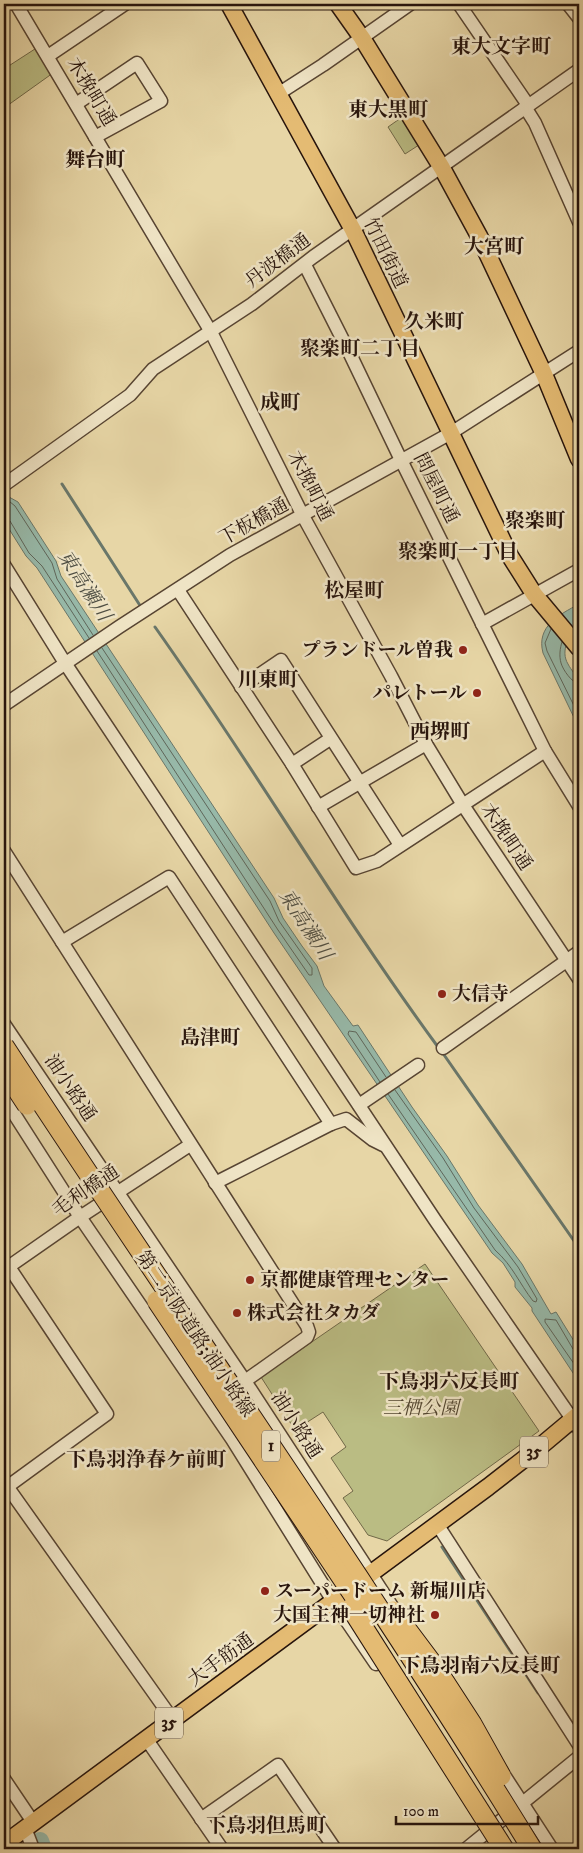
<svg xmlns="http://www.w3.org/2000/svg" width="583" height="1853" font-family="'IM FELL DW Pica','Noto Serif JP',serif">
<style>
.green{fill:#babc83;stroke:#706848}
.water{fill:#97b9a9;stroke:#6a776a}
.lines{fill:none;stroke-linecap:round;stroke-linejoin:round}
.shore{stroke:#5f665a;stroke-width:1}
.stream{stroke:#6a776a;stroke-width:3}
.river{stroke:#97b9a9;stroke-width:18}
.minor-casing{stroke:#574432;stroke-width:15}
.major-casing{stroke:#27140c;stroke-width:19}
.minor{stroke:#efe4c5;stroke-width:12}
.major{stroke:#e4bb73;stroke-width:16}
.highway-bridge-casing{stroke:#27140c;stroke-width:21;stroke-linecap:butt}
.highway-bridge{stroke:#e4bb73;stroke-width:19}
.poi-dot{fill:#8f2418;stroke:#efe4c5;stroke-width:2}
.labels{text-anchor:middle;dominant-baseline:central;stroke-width:5;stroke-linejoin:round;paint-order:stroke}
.shield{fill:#efe4c5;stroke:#635244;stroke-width:1}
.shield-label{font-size:18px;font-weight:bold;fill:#27140c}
.street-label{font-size:19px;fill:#27140c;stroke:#efe4c5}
.poi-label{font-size:19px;font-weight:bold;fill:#27140c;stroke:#efe4c5;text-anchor:start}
.park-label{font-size:19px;font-style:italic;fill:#534630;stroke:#efe4c5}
.neighbourhood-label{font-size:20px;font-weight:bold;fill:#27140c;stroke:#efe4c5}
.water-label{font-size:20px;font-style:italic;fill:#4e4e43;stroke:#efe4c5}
</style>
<rect width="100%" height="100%" fill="#e7d6a6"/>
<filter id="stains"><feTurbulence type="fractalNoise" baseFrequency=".004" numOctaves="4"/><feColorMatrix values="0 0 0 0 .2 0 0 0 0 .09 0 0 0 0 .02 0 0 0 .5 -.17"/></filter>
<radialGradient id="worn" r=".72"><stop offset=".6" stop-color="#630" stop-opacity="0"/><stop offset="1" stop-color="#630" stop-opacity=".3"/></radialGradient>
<g class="green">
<polygon points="38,47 53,73 4,108 4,69"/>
<polygon points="405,115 422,143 405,154 388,127"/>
<polygon points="425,1264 539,1431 387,1541 368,1535 343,1498 353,1491 331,1458 346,1447 323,1412 295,1430 261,1377"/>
</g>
<g class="water">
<polygon points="4,487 9,497 18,502 56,561 61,576 73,594 274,898 283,918 302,946 317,966 324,986 353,1026 358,1025 412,1107 447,1156 478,1205 522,1264 551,1314 556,1312 579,1349 579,1382 532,1311 532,1308 515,1287 515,1282 503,1263 492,1253 274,933 37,568 26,556 4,521"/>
<path d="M579 604V625C569 634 560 651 568 664 571 670 578 677 579 685 581 699 579 714 579 728L543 653C536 626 559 615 579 604Z"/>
</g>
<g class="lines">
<g class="shore">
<polyline points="4,497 15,506 52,563 57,579 93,635"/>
<polyline points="4,519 10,521 29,553 42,566 89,638"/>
<polyline points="551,629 545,643 547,651 579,716"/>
<path d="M562 642C560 648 559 656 561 663 563 670 572 683 579 684"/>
<polyline points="97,651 278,930 309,975 312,975 312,968 279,921 270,901 102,648"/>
<polyline points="380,1082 348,1034 349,1031 356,1032 386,1077"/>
<path d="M388 1094 495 1250C513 1266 519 1283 533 1301L536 1302 537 1299 518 1267 474 1208 443 1158 395 1090"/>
<polyline points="579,1352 573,1349 556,1320 545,1319 545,1322 579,1371"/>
</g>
<g class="stream">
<polyline points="62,484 141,607"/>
<path d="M155 627C253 765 338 911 438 1047"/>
<polyline points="442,1052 579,1248"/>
<polyline points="442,1547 538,1693"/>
</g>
<polyline class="river" points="40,1841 43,1849"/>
<defs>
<g id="minor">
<polyline points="16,4 211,332 303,516 391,676 426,744 463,805 579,979"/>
<polyline points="459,4 528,105"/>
<polyline points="568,4 579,18"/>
<polyline points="48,56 125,4"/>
<polyline points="278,94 323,65 410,4"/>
<polyline points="76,104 137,63 161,101 95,137"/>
<polyline points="525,107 535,123 579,222"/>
<polyline points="305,265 351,356 401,460 545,751 579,806"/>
<polyline points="4,485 130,395 153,369 252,304 313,257 579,70"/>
<polyline points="4,565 65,663 435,1220 579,1429"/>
<polyline points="178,590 292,764 356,868 377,861 545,751"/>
<polyline points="482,624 579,570"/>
<polyline points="241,687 281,660 400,845"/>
<polyline points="4,705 119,627 230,555 451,433 579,351"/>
<polyline points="292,764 330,739"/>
<polyline points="318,807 426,744"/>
<polyline points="4,851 307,1326 309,1332 307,1337 245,1381"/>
<polyline points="62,942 169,877 331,1124"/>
<polyline points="4,1024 245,1381 399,1617"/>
<polyline points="443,1048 579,952"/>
<polyline points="4,1098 80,1217 232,1439 333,1601 376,1664"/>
<polyline points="359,1105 418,1065"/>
<polyline points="215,1183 331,1124 346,1119 373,1140 383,1145"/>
<polyline points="4,1270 80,1217 190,1145"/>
<polyline points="4,1482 173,1720"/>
<polyline points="7,1487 107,1414 9,1267"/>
<polyline points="437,1524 579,1745"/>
<polyline points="147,1740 222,1849"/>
<polyline points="500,1769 552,1849"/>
<polyline points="4,1779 33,1822"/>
<polyline points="201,1819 278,1765 335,1849"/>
<polyline points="25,1828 33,1849"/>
<polyline points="466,1849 579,1757"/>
</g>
<g id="major">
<polyline points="229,4 353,230 510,556 534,594 579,648"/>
<polyline points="338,4 362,38 442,168 479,236 544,374 579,459"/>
<polyline points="4,1844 488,1487 542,1445 579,1414"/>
</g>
</defs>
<use href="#minor" class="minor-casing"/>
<use href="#major" class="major-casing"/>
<use href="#minor" class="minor"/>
<use href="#major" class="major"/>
<defs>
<g id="highway-bridge">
<path d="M4 1046C179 1314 365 1576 532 1849"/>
<polyline points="4,1070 27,1105"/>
<polyline points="157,1301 368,1617"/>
<polyline points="351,1608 504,1849"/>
<polyline points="393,1611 435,1667 472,1724 501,1776"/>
</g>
</defs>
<use href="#highway-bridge" class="highway-bridge-casing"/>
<use href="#highway-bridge" class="highway-bridge"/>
</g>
<g class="poi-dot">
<circle cx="463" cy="650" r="5"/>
<circle cx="477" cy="693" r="5"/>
<circle cx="442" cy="994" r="5"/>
<circle cx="250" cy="1280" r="5"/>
<circle cx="237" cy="1313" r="5"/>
<circle cx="265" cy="1591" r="5"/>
<circle cx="435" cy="1615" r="5"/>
</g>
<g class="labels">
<g class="shield">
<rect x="262" y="1430.5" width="18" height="31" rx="4"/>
<rect x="520" y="1436.5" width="28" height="31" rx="4"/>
<rect x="155" y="1707.5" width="28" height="31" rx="4"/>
</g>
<g class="shield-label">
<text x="271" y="1446">1</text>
<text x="534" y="1452">35</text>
<text x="169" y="1723">35</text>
</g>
<g class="street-label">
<text transform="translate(91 92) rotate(59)">木挽町通</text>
<text transform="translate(385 253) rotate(64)">竹田街道</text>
<text transform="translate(278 261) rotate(-37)">丹波橋通</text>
<text transform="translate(310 486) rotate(63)">木挽町通</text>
<text transform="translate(436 488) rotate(63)">問屋町通</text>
<text transform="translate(254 522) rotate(-29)">下板橋通</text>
<text transform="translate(506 837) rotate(56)">木挽町通</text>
<text transform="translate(70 1088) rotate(56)">油小路通</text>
<text transform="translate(86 1191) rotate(-34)">毛利橋通</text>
<text transform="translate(195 1334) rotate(56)">第二京阪道路;油小路線</text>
<text transform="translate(296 1425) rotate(57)">油小路通</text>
<text transform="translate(221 1660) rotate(-36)">大手筋通</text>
</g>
<g class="poi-label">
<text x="453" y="650" text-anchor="end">プランドール曽我</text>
<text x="467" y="693" text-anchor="end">パレトール</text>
<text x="452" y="994">大信寺</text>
<text x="260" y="1280">京都健康管理センター</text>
<text x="247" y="1313">株式会社タカダ</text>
<text x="275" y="1591">スーパードーム 新堀川店</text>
<text x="425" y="1615" text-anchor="end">大国主神一切神社</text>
</g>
<g class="park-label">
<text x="421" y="1408">三栖公園</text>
</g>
<g class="neighbourhood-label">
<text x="501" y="47">東大文字町</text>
<text x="388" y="110">東大黒町</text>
<text x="95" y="160">舞台町</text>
<text x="494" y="247">大宮町</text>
<text x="434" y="322">久米町</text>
<text x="360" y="349">聚楽町二丁目</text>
<text x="280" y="403">成町</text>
<text x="535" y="521">聚楽町</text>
<text x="458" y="552">聚楽町一丁目</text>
<text x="354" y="591">松屋町</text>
<text x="268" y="680">川東町</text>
<text x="440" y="732">西堺町</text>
<text x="210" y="1038">島津町</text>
<text x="449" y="1382">下鳥羽六反長町</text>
<text x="146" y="1460">下鳥羽浄春ケ前町</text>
<text x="480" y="1666">下鳥羽南六反長町</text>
<text x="266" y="1826">下鳥羽但馬町</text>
</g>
<g class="water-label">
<text transform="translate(84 586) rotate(57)">東高瀬川</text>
<text transform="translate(305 925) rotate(57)">東高瀬川</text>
</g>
</g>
<rect width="583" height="1853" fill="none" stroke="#e7d6a6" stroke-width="20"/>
<rect x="5" y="5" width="573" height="1843" fill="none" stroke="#27140c" stroke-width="2.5"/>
<rect x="10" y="10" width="563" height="1833" fill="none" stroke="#27140c"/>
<path d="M396 1816v8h142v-8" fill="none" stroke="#27140c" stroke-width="2.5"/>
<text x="403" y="1816" font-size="15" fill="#27140c" stroke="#efe4c5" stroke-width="4" paint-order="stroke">100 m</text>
<rect width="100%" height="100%" filter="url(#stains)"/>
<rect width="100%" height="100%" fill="url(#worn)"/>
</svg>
